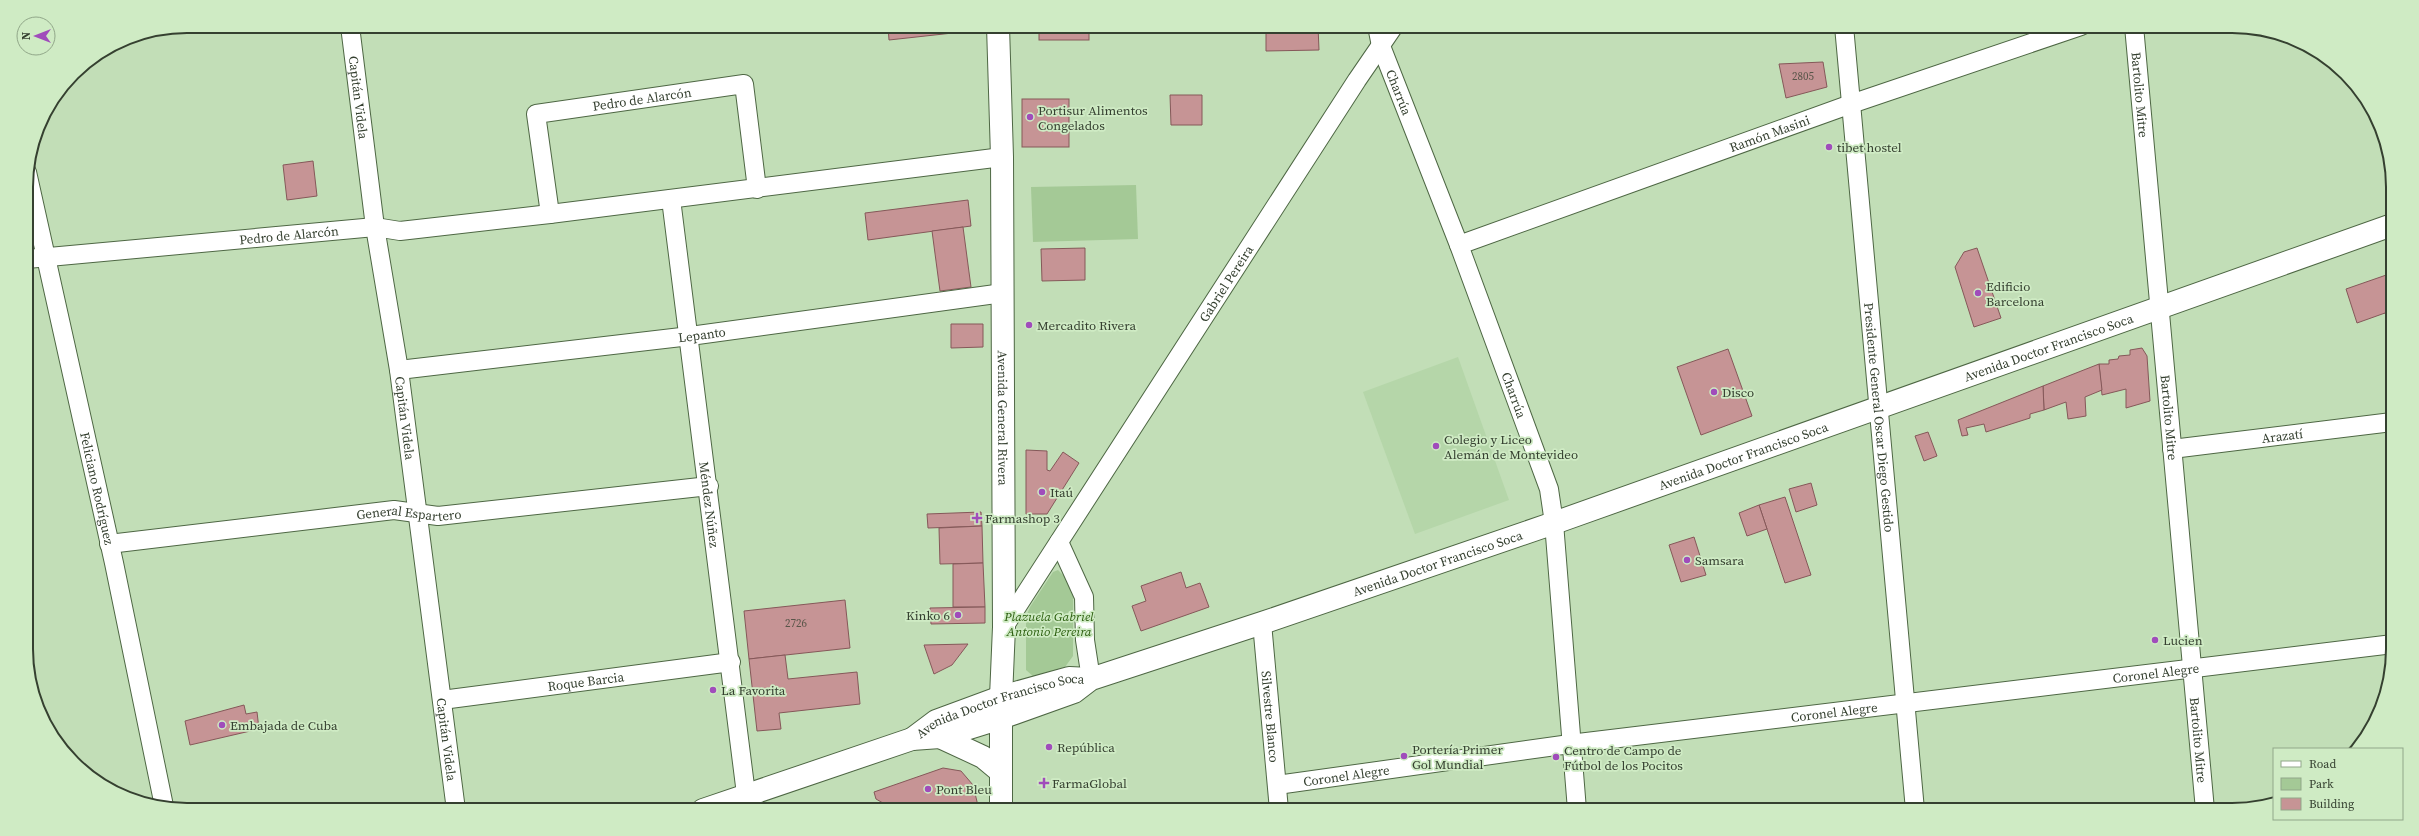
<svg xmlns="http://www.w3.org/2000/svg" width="2419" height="836" font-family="'Source Serif 4',serif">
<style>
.built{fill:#b5d6a9}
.green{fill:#a4c996}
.building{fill:#c69495;stroke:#855859}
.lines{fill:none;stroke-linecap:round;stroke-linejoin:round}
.street-casing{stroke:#4e6744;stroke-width:20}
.secondary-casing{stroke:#4e6744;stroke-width:24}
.street{stroke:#fff;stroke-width:18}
.secondary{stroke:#fff;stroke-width:22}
.poi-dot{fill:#a04cbb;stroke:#cfebc4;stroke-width:1.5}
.labels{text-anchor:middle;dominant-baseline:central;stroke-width:3.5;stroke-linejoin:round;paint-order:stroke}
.number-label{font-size:11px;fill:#595549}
.street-label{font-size:13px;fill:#354030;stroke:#cfebc4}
.poi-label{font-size:13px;fill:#354030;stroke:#cfebc4;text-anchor:start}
.park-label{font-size:13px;font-style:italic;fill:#2b5e0e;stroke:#cfebc4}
.rim{fill:none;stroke:#354030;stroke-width:2}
</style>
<rect width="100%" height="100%" fill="#c2deb7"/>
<polygon class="built" points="1458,357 1509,500 1415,534 1363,392"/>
<g class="green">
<polygon points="1136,185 1138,239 1033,242 1031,187"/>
<polygon points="1058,570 1068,580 1073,592 1073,656 1065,667 1034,677 1026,670 1026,617 1030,607 1053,572"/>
</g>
<g class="building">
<polygon points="888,26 979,26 980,30 889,40"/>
<rect x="1039" y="26" width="50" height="14"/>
<polygon points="1266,26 1318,26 1319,50 1266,51"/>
<polygon points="1823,62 1827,87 1786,98 1779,64"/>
<polygon points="1170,95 1202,95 1202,125 1171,125"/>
<rect x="1022" y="99" width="47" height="48"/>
<polygon points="313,161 317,196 287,200 283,165"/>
<polygon points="968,200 971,226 868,240 865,213"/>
<polygon points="963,227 971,287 940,291 932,231"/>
<polygon points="1085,248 1085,280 1042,281 1041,249"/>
<polygon points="1977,248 2001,318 1974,327 1955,267 1964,252"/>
<polygon points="2392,273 2392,314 2386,316 2385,313 2357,323 2346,289"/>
<polygon points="951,324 983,324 983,347 951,348"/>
<polygon points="2142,348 2147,356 2150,401 2126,408 2126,389 2102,395 2099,364 2109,364 2109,360 2118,359 2119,356 2130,355 2130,350"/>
<polygon points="1728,349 1752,416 1701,435 1677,367"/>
<polygon points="2099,364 2102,390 2085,397 2086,416 2068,419 2066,402 2044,410 2043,386"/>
<polygon points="2043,386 2044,410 2030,414 2030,418 1986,432 1984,424 1966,428 1968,435 1962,436 1958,420"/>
<polygon points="1928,432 1937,456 1924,461 1915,436"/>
<polygon points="1026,450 1047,451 1047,470 1050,471 1063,452 1079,463 1047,514 1026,514"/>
<polygon points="1811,483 1817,505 1796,512 1789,489"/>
<polygon points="1785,497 1811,575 1785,583 1759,505"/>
<polygon points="1759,505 1767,529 1747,536 1739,513"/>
<polygon points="981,512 982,526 928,528 927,514"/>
<polygon points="982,526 983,563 940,564 939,528"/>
<polygon points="1694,537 1706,575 1681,582 1669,545"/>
<polygon points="983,563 985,607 953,607 953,564"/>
<polygon points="1181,572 1186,588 1200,583 1209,607 1141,631 1132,606 1146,601 1141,586"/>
<polygon points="845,600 850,648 749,659 744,611"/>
<polygon points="985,607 985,623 931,624 930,608"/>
<polygon points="968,644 952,665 934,674 924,645"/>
<polygon points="785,655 788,679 857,672 860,704 779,713 781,729 757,731 749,659"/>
<polygon points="244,705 246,714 257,712 259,729 190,745 185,721"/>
<polygon points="943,768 961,771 973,785 979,810 895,810 876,799 874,792"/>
</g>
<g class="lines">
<defs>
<g id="street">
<path id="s1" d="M350 26 375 227 399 370 456 810"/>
<path id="s2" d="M1377 26 1381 46 1459 245 1549 489 1554 523 1577 810"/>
<path id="s3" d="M1844 26 1915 810"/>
<path id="s4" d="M2134 26 2205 810"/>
<path id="s5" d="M27 172 114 563 164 806"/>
<path id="s6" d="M671 199 748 810"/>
<path id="s7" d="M550 214 536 114 744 84 757 189"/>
<path id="s8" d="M1459 245 1851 104 2081 26"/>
<path id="s9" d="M27 259 375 227 400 231 550 214 1002 157"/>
<path id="s10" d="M399 370 690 336 1003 293"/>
<path id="s11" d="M2172 449 2392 422"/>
<polyline points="1059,542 1084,597 1085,640 1091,679"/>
<path id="s12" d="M109 544 394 510 438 516 709 486"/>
<path id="s13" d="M1262 623 1279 810"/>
<path id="s14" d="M1004 627 1357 80 1394 26"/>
<path id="s15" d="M442 700 731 662"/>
<path id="s16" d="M1277 785 1570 744 2393 644"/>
</g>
<g id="secondary">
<path id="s17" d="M998 26 1002 157 1004 627 1001 697V810"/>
<polyline points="940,737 983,757 1001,772"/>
<path id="s18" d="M912 739 936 721 1001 697 1069 678 1090 679"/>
<path id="s19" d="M703 810 912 739 940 737 1001 718 1074 692 1091 679 1262 623 1554 523 2392 225"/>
</g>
</defs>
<use href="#street" class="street-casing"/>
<use href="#secondary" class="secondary-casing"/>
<use href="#street" class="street"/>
<use href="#secondary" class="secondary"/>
</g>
<g class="poi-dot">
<circle cx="1030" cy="117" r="4"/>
<circle cx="1829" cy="147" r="4"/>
<circle cx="1978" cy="293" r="4"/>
<circle cx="1029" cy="325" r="4"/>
<circle cx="1714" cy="392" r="4"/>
<circle cx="1436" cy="446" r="4"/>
<circle cx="1042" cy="492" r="4"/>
<path d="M975 512h4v4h4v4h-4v4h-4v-4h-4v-4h4z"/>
<circle cx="1687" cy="560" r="4"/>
<circle cx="958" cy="615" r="4"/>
<circle cx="2155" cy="640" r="4"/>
<circle cx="713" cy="690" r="4"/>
<circle cx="222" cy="725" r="4"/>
<circle cx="1049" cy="747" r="4"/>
<circle cx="1404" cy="756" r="4"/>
<circle cx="1556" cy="757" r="4"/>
<path d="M1042 777h4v4h4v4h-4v4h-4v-4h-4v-4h4z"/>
<circle cx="928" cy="789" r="4"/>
</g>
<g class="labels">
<g class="number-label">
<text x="1803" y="76">2805</text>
<text x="796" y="623">2726</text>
</g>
<g class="street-label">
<text stroke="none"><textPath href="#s2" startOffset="70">Charrúa</textPath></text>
<text stroke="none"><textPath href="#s4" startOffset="69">Bartolito Mitre</textPath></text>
<text stroke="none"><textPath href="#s1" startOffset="72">Capitán Videla</textPath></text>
<text stroke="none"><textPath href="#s7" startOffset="208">Pedro de Alarcón</textPath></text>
<text stroke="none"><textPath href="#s8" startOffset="330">Ramón Masini</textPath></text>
<text stroke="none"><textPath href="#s9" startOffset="263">Pedro de Alarcón</textPath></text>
<text stroke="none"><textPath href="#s14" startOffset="409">Gabriel Pereira</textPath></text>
<text stroke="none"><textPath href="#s10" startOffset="305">Lepanto</textPath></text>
<text stroke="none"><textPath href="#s19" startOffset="1425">Avenida Doctor Francisco Soca</textPath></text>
<text stroke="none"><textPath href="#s2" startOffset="394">Charrúa</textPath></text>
<text stroke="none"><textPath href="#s1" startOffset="396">Capitán Videla</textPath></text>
<text stroke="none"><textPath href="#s17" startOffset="392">Avenida General Rivera</textPath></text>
<text stroke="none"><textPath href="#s3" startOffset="393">Presidente General Oscar Diego Gestido</textPath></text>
<text stroke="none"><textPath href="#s4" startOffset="393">Bartolito Mitre</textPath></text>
<text stroke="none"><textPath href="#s11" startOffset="111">Arazatí</textPath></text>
<text stroke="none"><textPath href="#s19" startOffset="1101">Avenida Doctor Francisco Soca</textPath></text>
<text stroke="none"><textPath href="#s5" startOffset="324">Feliciano Rodríguez</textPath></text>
<text stroke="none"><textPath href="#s6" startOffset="308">Méndez Núñez</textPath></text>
<text stroke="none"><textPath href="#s12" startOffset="302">General Espartero</textPath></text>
<text stroke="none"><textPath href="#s19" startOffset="777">Avenida Doctor Francisco Soca</textPath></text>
<text stroke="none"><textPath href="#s16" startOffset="886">Coronel Alegre</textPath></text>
<text stroke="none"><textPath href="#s15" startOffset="145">Roque Barcia</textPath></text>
<text stroke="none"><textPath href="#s18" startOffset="96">Avenida Doctor Francisco Soca</textPath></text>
<text stroke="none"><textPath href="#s16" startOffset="562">Coronel Alegre</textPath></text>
<text stroke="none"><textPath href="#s13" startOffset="94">Silvestre Blanco</textPath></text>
<text stroke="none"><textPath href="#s1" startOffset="720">Capitán Videla</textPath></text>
<text stroke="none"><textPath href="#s4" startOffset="717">Bartolito Mitre</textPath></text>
<text stroke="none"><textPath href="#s16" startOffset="70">Coronel Alegre</textPath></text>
</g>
<g class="poi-label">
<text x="1038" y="110">Portisur Alimentos<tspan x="1038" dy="15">Congelados</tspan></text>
<text x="1837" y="147">tibet hostel</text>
<text x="1986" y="286">Edificio<tspan x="1986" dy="15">Barcelona</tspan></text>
<text x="1037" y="325">Mercadito Rivera</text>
<text x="1722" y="392">Disco</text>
<text x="1444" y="439">Colegio y Liceo<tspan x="1444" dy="15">Alemán de Montevideo</tspan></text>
<text x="1050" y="492">Itaú</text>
<text x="985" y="518">Farmashop 3</text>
<text x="1695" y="560">Samsara</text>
<text x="950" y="615" text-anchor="end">Kinko 6</text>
<text x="2163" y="640">Lucien</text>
<text x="721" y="690">La Favorita</text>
<text x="230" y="725">Embajada de Cuba</text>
<text x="1057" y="747">República</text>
<text x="1412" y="749">Portería Primer<tspan x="1412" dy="15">Gol Mundial</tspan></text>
<text x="1564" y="750">Centro de Campo de<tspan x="1564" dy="15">Fútbol de los Pocitos</tspan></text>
<text x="1052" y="783">FarmaGlobal</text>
<text x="936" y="789">Pont Bleu</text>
</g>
<g class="park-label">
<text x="1049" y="616">Plazuela Gabriel<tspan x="1049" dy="15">Antonio Pereira</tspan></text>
</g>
</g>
<path d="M0 0H2419V836H0ZM187 33H2232A154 154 0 0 1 2386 187V649A154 154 0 0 1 2232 803H187A154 154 0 0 1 33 649V187A154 154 0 0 1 187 33Z" fill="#cfebc4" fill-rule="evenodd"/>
<path class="rim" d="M187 33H2232A154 154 0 0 1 2386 187V649A154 154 0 0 1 2232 803H187A154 154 0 0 1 33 649V187A154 154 0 0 1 187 33Z"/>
<rect x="2273" y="748" width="130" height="72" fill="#cfebc4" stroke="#91a789"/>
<rect x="2281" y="761" width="20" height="6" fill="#ffffff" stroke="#91a789"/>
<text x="2309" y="768" font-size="12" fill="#354030">Road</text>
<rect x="2281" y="778" width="20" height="12" fill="#a4c996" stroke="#91a789"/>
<text x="2309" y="788" font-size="12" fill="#354030">Park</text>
<rect x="2281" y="798" width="20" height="12" fill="#c69495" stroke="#91a789"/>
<text x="2309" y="808" font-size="12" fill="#354030">Building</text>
<g transform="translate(36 36) rotate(270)"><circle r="19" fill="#cfebc4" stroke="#91a789"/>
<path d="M0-3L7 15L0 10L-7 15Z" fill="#a04cbb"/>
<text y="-6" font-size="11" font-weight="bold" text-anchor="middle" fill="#354030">N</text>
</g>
</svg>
